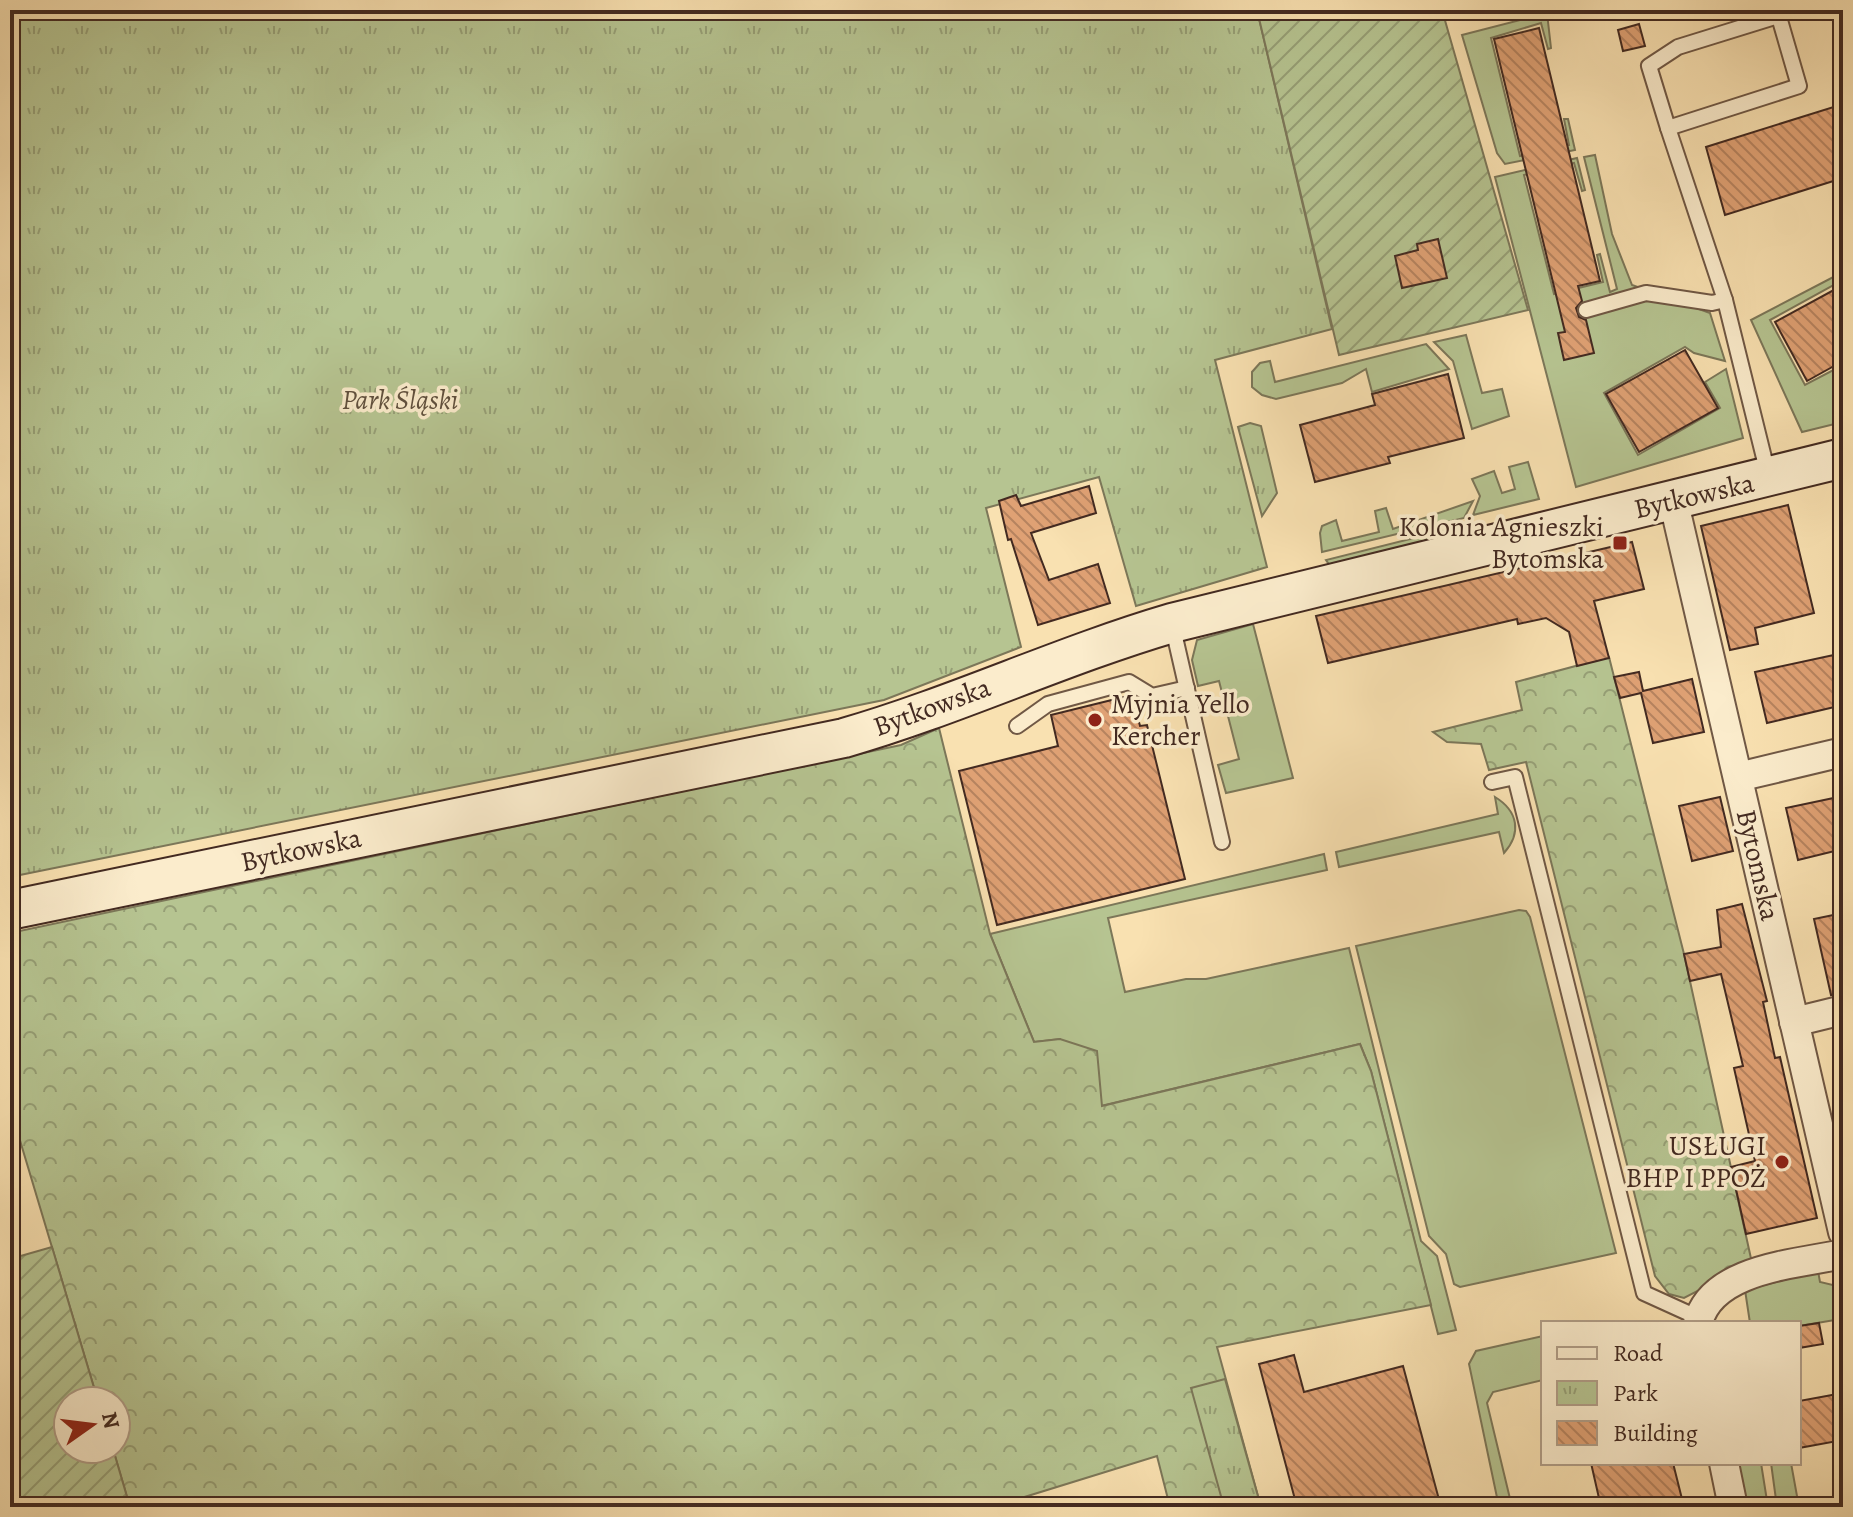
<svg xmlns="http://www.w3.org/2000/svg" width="1853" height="1517" font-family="Alegreya,serif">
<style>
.grass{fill:#b6c491;stroke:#7c7759;stroke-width:2}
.forest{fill:url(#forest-crowns);stroke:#7c7759;stroke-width:2}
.park{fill:url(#park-tufts);stroke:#7c7759;stroke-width:2}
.garden{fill:url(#garden-furrows);stroke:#7c7759;stroke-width:2}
.building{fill:url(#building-back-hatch);stroke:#432a21;stroke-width:2}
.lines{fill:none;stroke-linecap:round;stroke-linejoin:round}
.lane-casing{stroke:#705845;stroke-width:18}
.street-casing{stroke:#705845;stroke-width:32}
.secondary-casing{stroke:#432a21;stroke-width:42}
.lane{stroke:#fbeccc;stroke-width:14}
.street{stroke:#fbeccc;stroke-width:28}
.secondary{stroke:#fbeccc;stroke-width:38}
.poi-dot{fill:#8f2418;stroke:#fbeccc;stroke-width:3}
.labels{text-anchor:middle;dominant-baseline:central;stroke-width:7;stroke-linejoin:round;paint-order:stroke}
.park-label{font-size:28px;font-style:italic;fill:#60503d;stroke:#fbeccc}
.street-label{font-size:28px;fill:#432a21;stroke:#fbeccc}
.poi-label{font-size:28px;fill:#432a21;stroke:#fbeccc;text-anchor:end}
</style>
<defs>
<pattern id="forest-crowns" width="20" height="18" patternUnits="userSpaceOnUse" patternTransform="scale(2)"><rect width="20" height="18" fill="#b6c491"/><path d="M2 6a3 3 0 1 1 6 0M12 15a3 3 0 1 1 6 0" fill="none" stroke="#969f76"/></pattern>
<pattern id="park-tufts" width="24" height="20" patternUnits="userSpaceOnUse" patternTransform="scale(2)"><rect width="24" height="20" fill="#b6c491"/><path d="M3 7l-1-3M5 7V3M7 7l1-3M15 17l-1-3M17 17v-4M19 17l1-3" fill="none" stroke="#969f76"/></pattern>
<pattern id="garden-furrows" width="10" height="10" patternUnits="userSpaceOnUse" patternTransform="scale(2)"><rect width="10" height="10" fill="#b6c491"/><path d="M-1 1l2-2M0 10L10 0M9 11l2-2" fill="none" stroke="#969f76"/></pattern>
<pattern id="building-back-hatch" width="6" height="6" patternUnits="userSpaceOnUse" patternTransform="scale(2)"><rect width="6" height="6" fill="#dfa174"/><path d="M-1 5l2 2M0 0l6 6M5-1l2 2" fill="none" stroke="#b6835f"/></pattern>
</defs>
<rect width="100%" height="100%" fill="#f9e1b1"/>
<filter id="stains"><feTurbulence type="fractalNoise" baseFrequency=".0025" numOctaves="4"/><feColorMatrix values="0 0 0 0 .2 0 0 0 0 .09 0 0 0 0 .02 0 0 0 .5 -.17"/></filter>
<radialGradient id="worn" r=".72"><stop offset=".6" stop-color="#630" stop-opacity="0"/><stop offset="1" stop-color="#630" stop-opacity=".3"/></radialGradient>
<g class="grass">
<polygon points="1547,13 1551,48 1548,49 1541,23 1491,38 1520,156 1569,145 1564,119 1568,119 1575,150 1505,164 1497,153 1462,35"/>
<polygon points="1595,155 1612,234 1632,285 1710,313 1725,361 1694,353 1685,347 1604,393 1638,455 1720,408 1705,382 1726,369 1743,438 1576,487 1495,177 1577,158 1585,190 1582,191 1574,163 1524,175 1554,294 1603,282 1597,255 1600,254 1610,292 1617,289 1584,157"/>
<polygon points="1843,272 1843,280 1770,320 1805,385 1843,365 1843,422 1802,432 1751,320"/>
<polygon points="1466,335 1482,393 1502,389 1509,416 1472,429 1453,361 1434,342"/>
<polygon points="1426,344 1449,369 1372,392 1366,369 1342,383 1276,399 1262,395 1252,387 1252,372 1260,363 1270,361 1275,382"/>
<polygon points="1528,462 1539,499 1473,515 1480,496 1472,479 1494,471 1502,493 1515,489 1509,467"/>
<polygon points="1473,501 1464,518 1322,552 1320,533 1322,526 1336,520 1342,541 1379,532 1375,511 1386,508 1393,529"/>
<polygon points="1450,529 1452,538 1331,567 1326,560"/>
<polygon points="1253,624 1293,778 1226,793 1218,765 1239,759 1219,681 1198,686 1192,660 1197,640"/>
<path d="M1495 797C1518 811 1522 833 1504 853L1499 832 1339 867 1336 852 1498 814Z"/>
<polygon points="1324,854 1327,870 1108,918 1125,992 1186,979 1206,979 1349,948 1421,1241 1437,1256 1456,1330 1438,1334 1371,1071 1360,1044 1101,1106 1060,1039 1034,1042 990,934"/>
<polygon points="1519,910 1526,911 1530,917 1616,1253 1460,1287 1454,1284 1446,1254 1429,1236 1356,946"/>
<polygon points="1818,1271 1820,1282 1833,1285 1841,1319 1799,1326 1799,1323 1750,1323 1745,1290"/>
<polygon points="1543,1336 1543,1380 1493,1392 1487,1403 1512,1507 1499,1507 1469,1364 1476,1351"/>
<polygon points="1733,1463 1761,1463 1768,1507 1742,1507"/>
<polygon points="1771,1463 1791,1463 1799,1507 1777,1507"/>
</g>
<g class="forest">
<polygon points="1609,657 1684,954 1752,1263 1684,1298 1669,1294 1655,1276 1526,762 1489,770 1481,744 1447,742 1433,732 1522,710 1516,682"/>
<polygon points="939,728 990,934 1034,1042 1060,1039 1097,1051 1102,1106 1360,1044 1371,1071 1431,1305 1217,1347 1261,1507 1170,1507 1157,1456 992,1507 130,1507 113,1449 116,1449 116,1401 98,1401 10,1107 10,933 901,745"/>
</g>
<g class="park">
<polygon points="10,10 1257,10 1332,329 1215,360 1267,567 1136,606 1099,477 986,508 1021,647 884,700 10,877"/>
<polygon points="1250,423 1261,426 1277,493 1262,516 1238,427"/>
<polygon points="1225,1379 1261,1507 1224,1507 1191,1388"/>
</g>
<g class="garden">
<polygon points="1257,10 1442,10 1528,310 1339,355"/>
<polygon points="52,1247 98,1401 68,1401 68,1449 113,1449 130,1507 10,1507 10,1259"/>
</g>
<g class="building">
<polygon points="1639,24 1645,46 1623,51 1618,30"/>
<polygon points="1539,28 1600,281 1578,286 1582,301 1576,308 1579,317 1586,320 1594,353 1564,360 1558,333 1565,332 1494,39"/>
<polygon points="1843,104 1843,178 1725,215 1706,147"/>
<polygon points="1438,239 1447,278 1402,288 1395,256 1418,250 1417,244"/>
<polygon points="1843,285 1843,361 1807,381 1775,322"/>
<polygon points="1685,350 1718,408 1639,452 1606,394"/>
<polygon points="1448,374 1464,438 1388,457 1390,463 1315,482 1300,425 1375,405 1372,394"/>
<polygon points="1089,486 1096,513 1031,533 1049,580 1098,564 1110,603 1038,625 1011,539 1008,540 999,501 1016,495 1021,506"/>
<polygon points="1788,505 1814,613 1755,628 1758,644 1730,650 1701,526"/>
<polygon points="1632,542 1644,589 1594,601 1609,658 1577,666 1569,632 1546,618 1518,624 1517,619 1328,663 1316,616"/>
<polygon points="1843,653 1843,705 1767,723 1755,672"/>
<polygon points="1639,672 1643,691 1692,679 1704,732 1653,743 1641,693 1620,698 1614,677"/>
<polygon points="1132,695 1140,726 1147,725 1185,879 997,925 959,771 1058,746 1051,715"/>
<polygon points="1843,796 1843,849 1798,860 1786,808"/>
<polygon points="1720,797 1733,851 1692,861 1679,806"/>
<polygon points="1742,904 1767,1001 1763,1002 1775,1058 1780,1057 1817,1218 1746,1234 1731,1167 1755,1161 1734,1068 1743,1066 1721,974 1690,981 1684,954 1721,947 1717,910"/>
<polygon points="1843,913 1843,993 1831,995 1814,919"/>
<polygon points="1819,1323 1823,1344 1799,1348 1799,1326"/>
<polygon points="1294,1355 1304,1392 1403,1366 1441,1507 1297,1507 1259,1364"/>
<polygon points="1843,1393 1843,1440 1799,1448 1799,1401"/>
<polygon points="1591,1463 1673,1463 1684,1507 1601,1507"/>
</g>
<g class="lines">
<defs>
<g id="lane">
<polyline points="1668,128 1649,66 1678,47 1778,16"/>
<polyline points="1586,310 1646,293 1712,303 1725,300"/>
<polyline points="1768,474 1725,300 1668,128 1799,86 1777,10"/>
<polyline points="1172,624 1222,842"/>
<polyline points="1017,726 1048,704 1129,682 1152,696 1187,688"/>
<polyline points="1492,782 1515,777 1644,1293 1699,1318"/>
</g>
<g id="street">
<polyline points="1673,499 1843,1232"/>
<polyline points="1738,777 1843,752"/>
<polyline points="1794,1022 1843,1010"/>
<path d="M1698 1323C1711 1268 1798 1264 1843 1254"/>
<polyline points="1724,1463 1733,1507"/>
</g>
<path id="secondary" d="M10 910 844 738C955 706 1060 656 1172 623L1843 458"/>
</defs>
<use href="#lane" class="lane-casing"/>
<use href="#street" class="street-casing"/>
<use href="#secondary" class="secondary-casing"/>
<use href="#lane" class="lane"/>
<use href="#street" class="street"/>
<use href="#secondary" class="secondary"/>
</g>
<g class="poi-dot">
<rect x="1612" y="535" width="16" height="16" rx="4"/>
<circle cx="1095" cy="720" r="8"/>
<circle cx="1782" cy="1162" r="8"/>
</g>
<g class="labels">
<g class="park-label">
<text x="400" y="400">Park Śląski</text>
</g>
<g class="street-label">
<text transform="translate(1694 496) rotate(-13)">Bytkowska</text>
<text transform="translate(932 707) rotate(-20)">Bytkowska</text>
<text transform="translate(301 850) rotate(-12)">Bytkowska</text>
<text transform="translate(1758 865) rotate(77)">Bytomska</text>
</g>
<g class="poi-label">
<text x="1604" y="527">Kolonia Agnieszki<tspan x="1604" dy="32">Bytomska</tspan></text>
<text x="1111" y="704" text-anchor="start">Myjnia Yello<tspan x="1111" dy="32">Kercher</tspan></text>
<text x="1766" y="1146">USŁUGI<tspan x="1766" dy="32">BHP I PPOŻ</tspan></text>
</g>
</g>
<rect width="1853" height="1517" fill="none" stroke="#f9e1b1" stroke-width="40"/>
<rect x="12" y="12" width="1829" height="1493" fill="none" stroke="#432a21" stroke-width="4"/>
<rect x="20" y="20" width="1813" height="1477" fill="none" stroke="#432a21" stroke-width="2"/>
<rect x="1541" y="1321" width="260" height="144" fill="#fbeccc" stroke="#b19e88" stroke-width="2"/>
<rect x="1557" y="1347" width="40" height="12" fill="#fbeccc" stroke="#b19e88" stroke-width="2"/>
<text x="1613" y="1361" font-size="24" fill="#432a21">Road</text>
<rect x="1557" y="1381" width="40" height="24" fill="url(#park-tufts)" stroke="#b19e88" stroke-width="2"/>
<text x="1613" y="1401" font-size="24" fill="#432a21">Park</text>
<rect x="1557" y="1421" width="40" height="24" fill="url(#building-back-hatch)" stroke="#b19e88" stroke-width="2"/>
<text x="1613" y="1441" font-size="24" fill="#432a21">Building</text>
<g transform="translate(92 1425) rotate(76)"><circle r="38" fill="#fbeccc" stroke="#b19e88" stroke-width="2"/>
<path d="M0-6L14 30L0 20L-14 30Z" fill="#8f2418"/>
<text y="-12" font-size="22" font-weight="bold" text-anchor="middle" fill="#432a21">N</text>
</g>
<rect width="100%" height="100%" filter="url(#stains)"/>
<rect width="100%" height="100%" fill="url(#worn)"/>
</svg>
